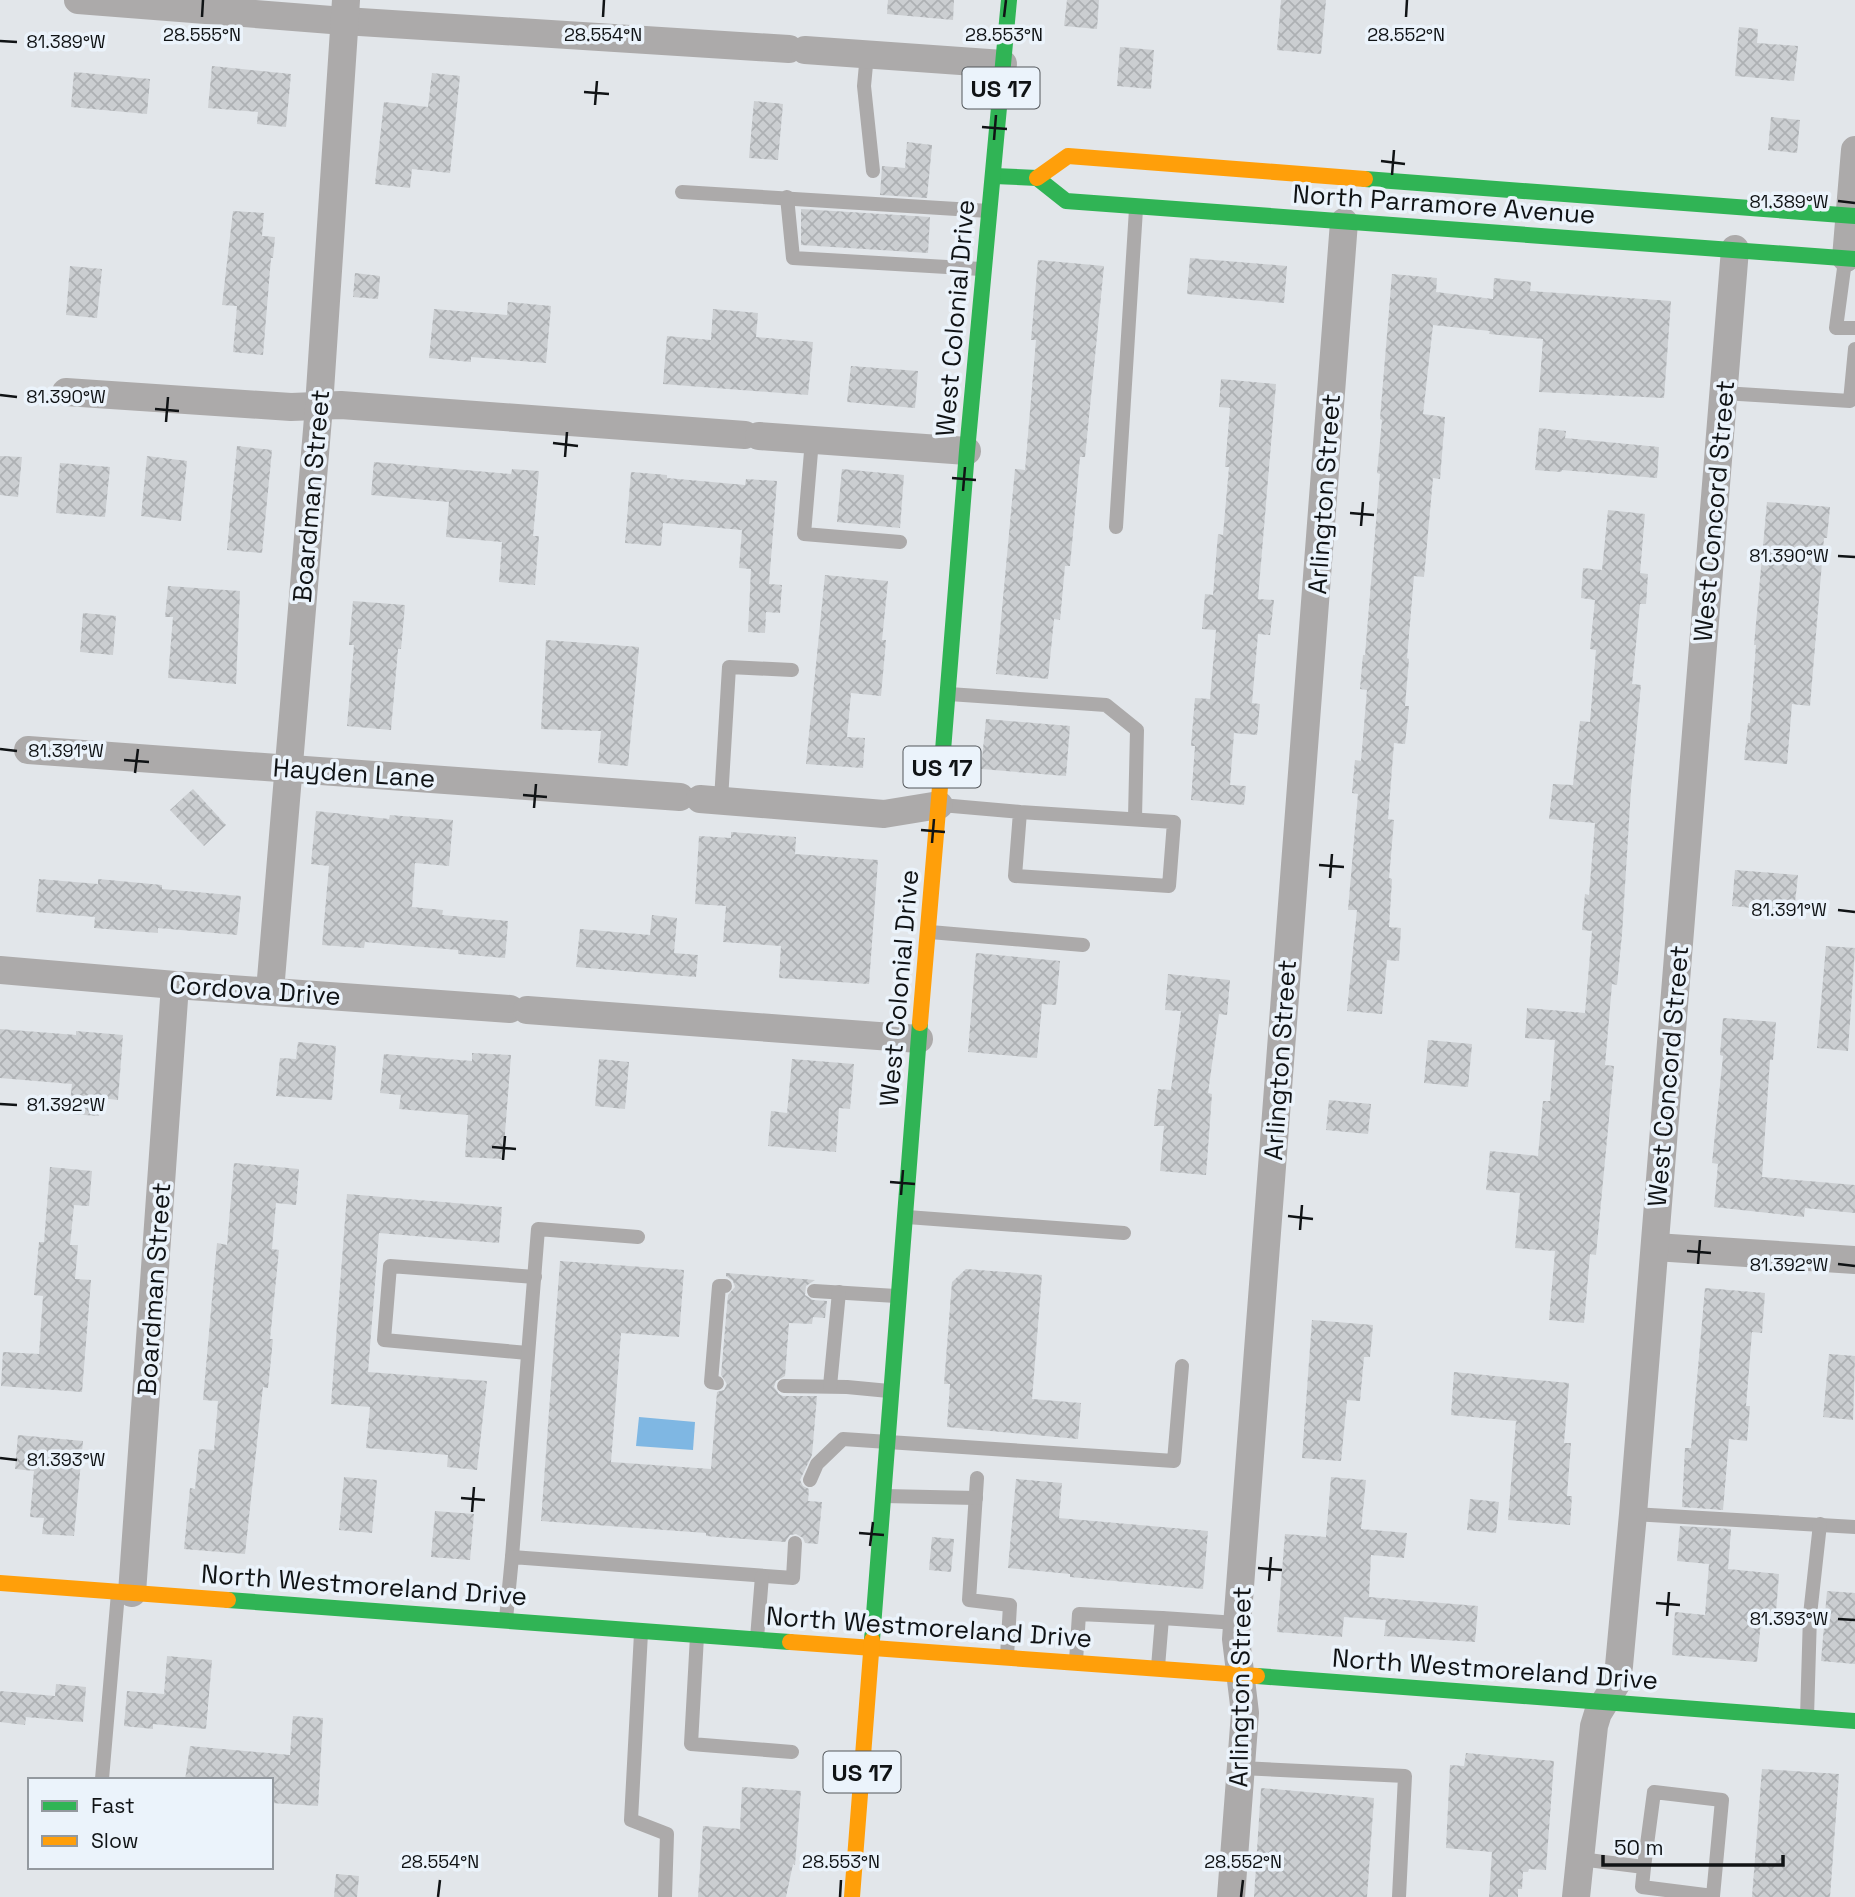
<svg xmlns="http://www.w3.org/2000/svg" width="1855" height="1897" font-family="'Space Grotesk',sans-serif">
<style>
.water{fill:#7fb7e3}
.building{fill:url(#building-cross-hatch)}
.lines{fill:none;stroke-linecap:round;stroke-linejoin:round}
.lane{stroke:#acaaaa;stroke-width:14}
.street{stroke:#acaaaa;stroke-width:28}
.fast{stroke:#30b455;stroke-width:16}
.slow{stroke:#ff9f0a;stroke-width:16}
.ticks{fill:none;stroke:#101315;stroke-width:2.5}
.labels{text-anchor:middle;dominant-baseline:central;stroke-width:7;stroke-linejoin:round;paint-order:stroke}
.shield{fill:#ebf3fb;stroke:#52565a;stroke-width:2}
.shield-label{font-size:24px;font-weight:bold;fill:#101315}
.street-label{font-size:26px;fill:#101315;stroke:#ebf3fb}
.ticks-label{font-size:18px;text-anchor:middle;fill:#101315;stroke:#ebf3fb;stroke-width:7;stroke-linejoin:round;paint-order:stroke}
</style>
<defs>
<pattern id="building-cross-hatch" width="8" height="8" patternUnits="userSpaceOnUse" patternTransform="scale(1.75)"><rect width="8" height="8" fill="#cbced1"/><path d="M0 0l8 8M0 8l8-8" fill="none" stroke="#adb0b3"/></pattern>
</defs>
<rect width="100%" height="100%" fill="#e2e6ea"/>
<polygon class="water" points="639,1417 695,1422 693,1450 636,1446"/>
<g class="building">
<polygon points="888,0 954,0 953,20 887,14"/>
<polygon points="1067,0 1099,0 1097,29 1064,26"/>
<polygon points="1281,0 1326,0 1321,54 1277,50"/>
<polygon points="1739,27 1758,29 1757,43 1798,46 1794,81 1735,76"/>
<polygon points="1120,47 1154,50 1151,89 1117,86"/>
<polygon points="212,66 291,74 286,127 257,124 258,112 208,108"/>
<polygon points="74,72 150,79 147,114 71,107"/>
<polygon points="432,73 460,76 450,173 412,169 410,188 375,184 384,102 428,107"/>
<polygon points="754,101 783,104 778,160 749,158"/>
<polygon points="1771,117 1800,120 1797,153 1768,150"/>
<polygon points="907,142 932,145 927,198 880,195 882,166 905,168"/>
<polygon points="801,209 930,217 928,253 801,245"/>
<polygon points="233,211 264,213 262,236 275,237 273,258 271,258 263,355 233,352 237,306 222,305"/>
<polygon points="1190,258 1287,266 1284,303 1187,294"/>
<polygon points="1038,260 1104,266 1085,457 1080,457 1070,566 1065,566 1060,620 1054,619 1048,679 996,674 1015,469 1025,470 1036,340 1031,340"/>
<polygon points="70,266 102,269 97,318 66,315"/>
<polygon points="355,273 380,276 378,299 353,297"/>
<polygon points="1392,274 1437,278 1436,292 1493,299 1494,278 1531,282 1530,291 1671,301 1664,398 1539,392 1543,339 1489,334 1490,331 1433,325 1423,414 1445,417 1440,479 1433,478 1424,577 1414,576 1407,658 1409,659 1405,706 1409,706 1405,744 1394,743 1388,819 1394,820 1389,878 1392,879 1389,927 1401,928 1399,961 1387,960 1382,1014 1347,1011 1357,910 1348,910 1358,794 1352,793 1355,760 1361,761 1367,690 1360,689 1363,655 1365,655 1380,474 1377,473 1382,420 1380,419"/>
<polygon points="508,302 551,306 546,363 471,357 471,362 429,358 434,309 507,315"/>
<polygon points="713,309 758,313 756,337 813,342 808,395 663,384 667,336 711,340"/>
<polygon points="851,366 918,371 915,408 847,402"/>
<polygon points="1221,379 1276,384 1258,599 1274,600 1270,635 1258,634 1252,703 1260,704 1257,735 1234,733 1230,785 1246,786 1244,805 1191,800 1195,746 1191,746 1195,698 1210,699 1216,630 1202,629 1205,594 1213,595 1218,534 1223,535 1229,467 1225,467 1230,408 1219,407"/>
<polygon points="1539,428 1566,431 1565,438 1659,447 1657,478 1562,470 1561,472 1535,470"/>
<polygon points="237,446 272,450 262,553 227,550"/>
<polygon points="0,456 22,457 18,497 0,495"/>
<polygon points="147,456 187,461 181,521 141,516"/>
<polygon points="374,462 511,474 512,469 539,471 533,536 539,536 535,585 499,582 502,542 446,537 449,502 371,495"/>
<polygon points="60,463 110,467 105,517 56,513"/>
<polygon points="842,469 904,475 900,528 837,522"/>
<polygon points="631,472 667,475 667,478 745,485 746,479 777,481 769,584 782,585 780,613 766,612 765,633 748,632 751,569 739,568 742,530 663,523 661,546 625,543"/>
<polygon points="1767,502 1830,507 1827,538 1824,538 1810,706 1792,704 1787,764 1744,760 1748,723 1750,723 1756,645 1754,645"/>
<polygon points="1608,510 1645,514 1640,573 1648,574 1646,604 1640,604 1632,684 1641,685 1631,789 1622,934 1617,985 1612,984 1605,1065 1614,1066 1596,1255 1590,1254 1584,1323 1549,1320 1555,1251 1515,1248 1520,1193 1486,1190 1490,1151 1538,1156 1543,1101 1550,1101 1555,1040 1525,1038 1527,1008 1585,1013 1592,931 1582,930 1585,894 1589,895 1595,823 1549,819 1553,784 1573,785 1580,721 1590,722 1596,650 1590,649 1595,600 1581,598 1583,568 1602,570"/>
<polygon points="825,575 888,581 882,640 886,640 881,696 851,693 847,737 865,738 863,768 806,764"/>
<polygon points="168,586 240,591 236,684 168,678 173,617 165,617"/>
<polygon points="353,601 405,605 401,649 398,649 391,730 347,726 354,645 349,645"/>
<polygon points="83,613 116,616 113,655 80,652"/>
<polygon points="546,640 639,647 628,766 598,763 601,731 541,729"/>
<polygon points="986,719 1070,726 1066,776 981,769"/>
<polygon points="193,789 226,825 204,846 170,810"/>
<polygon points="316,811 389,819 390,815 453,820 449,866 415,863 412,907 443,910 442,915 508,921 505,958 458,954 458,950 365,942 364,948 322,945 329,866 311,864"/>
<polygon points="731,832 796,837 795,854 878,860 869,984 779,978 781,946 723,942 726,906 695,904 699,836 731,838"/>
<polygon points="1735,870 1798,875 1794,912 1732,906"/>
<polygon points="39,879 98,884 98,879 162,885 162,889 241,896 237,935 158,928 158,933 94,928 95,917 36,912"/>
<polygon points="652,915 677,918 674,953 698,955 696,977 576,967 580,929 650,935"/>
<polygon points="1826,946 1855,948 1848,1051 1817,1048"/>
<polygon points="976,953 1060,961 1056,1005 1042,1004 1037,1058 968,1052"/>
<polygon points="1168,974 1230,980 1227,1015 1219,1014 1208,1093 1212,1094 1206,1175 1160,1171 1164,1126 1154,1126 1158,1089 1171,1090 1181,1011 1165,1010"/>
<polygon points="1723,1018 1776,1022 1773,1060 1770,1060 1762,1177 1855,1185 1855,1213 1805,1208 1804,1217 1714,1207 1718,1164 1712,1163 1723,1056 1720,1055"/>
<polygon points="0,1029 76,1035 76,1031 123,1035 118,1100 101,1098 99,1116 69,1114 72,1084 0,1078"/>
<polygon points="1428,1040 1472,1044 1468,1087 1424,1083"/>
<polygon points="298,1042 336,1046 332,1100 276,1096 280,1058 296,1059"/>
<polygon points="472,1053 511,1055 503,1159 465,1157 468,1115 399,1109 401,1095 380,1093 384,1054 472,1061"/>
<polygon points="599,1059 629,1062 625,1109 595,1106"/>
<polygon points="792,1059 854,1064 850,1109 839,1108 836,1152 768,1146 771,1111 787,1113"/>
<polygon points="1329,1100 1371,1104 1368,1134 1326,1130"/>
<polygon points="234,1163 299,1169 296,1205 276,1203 272,1249 279,1250 270,1339 273,1339 268,1388 263,1387 245,1554 184,1549 190,1488 195,1489 199,1449 214,1450 218,1401 203,1400 217,1243 227,1245"/>
<polygon points="50,1167 92,1171 89,1206 74,1205 70,1245 78,1245 75,1279 91,1280 82,1392 1,1386 3,1352 39,1354 43,1296 34,1295 39,1242 44,1242"/>
<polygon points="347,1194 502,1207 499,1243 379,1233 368,1372 487,1381 477,1470 447,1467 448,1455 366,1448 370,1407 331,1404"/>
<polygon points="560,1261 684,1270 679,1337 621,1333 611,1462 711,1469 717,1392 724,1390 727,1384 721,1375 728,1295 735,1287 733,1281 726,1276 726,1273 815,1280 806,1286 805,1295 813,1300 827,1301 825,1318 813,1317 812,1324 789,1323 785,1376 776,1381 774,1387 779,1394 783,1396 817,1396 812,1455 800,1480 803,1486 809,1489 808,1501 822,1502 818,1544 805,1543 803,1538 796,1534 790,1535 785,1542 706,1536 706,1533 541,1521"/>
<polygon points="966,1269 1042,1275 1032,1399 1081,1403 1078,1439 947,1427 950,1384 944,1384 952,1282"/>
<polygon points="1705,1288 1765,1293 1762,1333 1752,1332 1746,1406 1750,1406 1747,1441 1729,1439 1723,1510 1682,1507 1685,1448 1691,1448"/>
<polygon points="1312,1320 1373,1325 1370,1357 1364,1357 1360,1401 1347,1400 1341,1461 1302,1458"/>
<polygon points="1829,1354 1855,1356 1853,1420 1823,1417"/>
<polygon points="1454,1372 1569,1383 1564,1443 1571,1443 1567,1496 1572,1496 1570,1525 1508,1520 1516,1421 1451,1415"/>
<polygon points="18,1435 83,1441 74,1536 42,1534 44,1518 30,1517 34,1471 15,1469"/>
<polygon points="344,1477 377,1480 372,1533 339,1530"/>
<polygon points="1331,1477 1366,1480 1361,1529 1407,1533 1404,1558 1371,1555 1369,1597 1478,1606 1475,1642 1384,1636 1386,1620 1344,1617 1342,1637 1277,1632 1285,1534 1326,1537"/>
<polygon points="1016,1479 1062,1483 1059,1518 1208,1531 1203,1589 1070,1577 1070,1574 1008,1568"/>
<polygon points="1470,1499 1499,1502 1496,1533 1467,1530"/>
<polygon points="435,1511 474,1514 470,1560 431,1557"/>
<polygon points="1680,1526 1731,1529 1728,1569 1779,1574 1776,1613 1762,1611 1757,1662 1672,1655 1675,1612 1705,1615 1709,1564 1677,1561"/>
<polygon points="932,1537 954,1539 951,1572 929,1570"/>
<polygon points="1827,1591 1855,1593 1855,1664 1821,1661"/>
<polygon points="167,1656 212,1660 206,1729 153,1724 153,1729 124,1726 127,1691 164,1694"/>
<polygon points="56,1684 86,1687 83,1722 26,1717 25,1725 0,1722 0,1691 55,1696"/>
<polygon points="293,1716 323,1718 318,1806 271,1803 273,1780 185,1780 190,1746 290,1755"/>
<polygon points="1466,1753 1554,1761 1546,1870 1529,1869 1528,1872 1523,1872 1522,1889 1518,1889 1518,1897 1489,1897 1492,1852 1446,1848 1450,1765 1464,1766"/>
<polygon points="1762,1769 1839,1774 1830,1897 1752,1897"/>
<polygon points="742,1787 801,1791 795,1865 793,1864 786,1897 698,1897 703,1826 740,1829"/>
<polygon points="1261,1788 1374,1798 1367,1897 1254,1897"/>
<polygon points="336,1874 359,1876 357,1897 334,1897"/>
</g>
<g class="lines">
<g class="lane">
<polyline points="867,54 864,86 873,171"/>
<polyline points="682,192 989,211"/>
<polyline points="787,197 793,258 981,269"/>
<polyline points="1845,261 1836,328 1855,328"/>
<polyline points="1723,393 1850,401 1855,349"/>
<polyline points="812,440 804,534 900,542"/>
<polyline points="1116,527 1136,209"/>
<polyline points="949,694 1106,705 1137,730 1135,818"/>
<polyline points="721,800 729,667 792,670"/>
<polyline points="941,805 1020,812 1015,876 1169,886 1174,822 1020,812"/>
<polyline points="930,932 1083,945"/>
<polyline points="907,1217 1124,1233"/>
<polyline points="814,1291 896,1296"/>
<polyline points="528,1353 384,1340 390,1266 535,1277"/>
<polyline points="717,1383 711,1382 719,1286 725,1286"/>
<polyline points="784,1386 847,1387 889,1391"/>
<polyline points="830,1386 839,1292"/>
<polyline points="977,1478 969,1600 1010,1605 1007,1656"/>
<polyline points="810,1480 817,1464 843,1439 1174,1461 1182,1366"/>
<polyline points="884,1496 976,1498"/>
<polyline points="1633,1514 1855,1527"/>
<polyline points="512,1557 538,1229 638,1237"/>
<polyline points="1162,1618 1237,1623"/>
<polyline points="506,1619 512,1557 793,1578 795,1543"/>
<polyline points="641,1633 631,1820 667,1834 665,1897"/>
<polyline points="697,1636 691,1744 792,1752"/>
<polyline points="757,1638 762,1576"/>
<polyline points="1076,1661 1079,1614 1162,1618 1158,1667"/>
<polyline points="1807,1717 1810,1615 1820,1524"/>
<polyline points="1241,1768 1405,1776 1399,1897"/>
<polyline points="102,1779 118,1593"/>
<polyline points="1580,1859 1644,1867 1642,1887 1713,1896 1722,1800 1654,1792 1644,1867"/>
</g>
<g class="street">
<polyline points="78,0 344,21 789,49"/>
<polyline points="805,50 1003,64"/>
<polyline points="1846,258 1855,150"/>
<polyline points="66,392 291,407 341,405 745,435"/>
<polyline points="759,436 967,451"/>
<polyline points="28,750 680,797"/>
<polyline points="700,799 884,814 939,805"/>
<polyline points="0,970 175,985 510,1009"/>
<polyline points="270,991 319,406 346,0"/>
<polyline points="527,1010 919,1039"/>
<polyline points="1655,1247 1855,1260"/>
<polyline points="132,1593 175,985"/>
<polyline points="1231,1897 1245,1713 1236,1639 1344,222"/>
<polyline points="1576,1897 1594,1726 1598,1713 1616,1684 1619,1666 1633,1514 1735,249"/>
</g>
<g class="fast">
<polyline points="994,176 1037,178 1066,201 1855,259"/>
<polyline points="1365,179 1855,216"/>
<polyline points="942,763 967,451 1009,0"/>
<polyline points="228,1600 790,1642"/>
<polyline points="872,1640 920,1023"/>
<polyline points="1257,1676 1855,1721"/>
</g>
<g class="slow">
<polyline points="1037,178 1068,156 1365,179"/>
<polyline points="920,1023 942,763"/>
<polyline points="0,1583 228,1600"/>
<polyline points="790,1642 1257,1676"/>
<polyline points="852,1897 872,1640"/>
</g>
</g>
<path class="ticks" d="M202 17 203 0M603 17 604 0M1004 17 1006 0M1406 17 1407 0M0 41 17 42M584 92 609 94M595 105 597 81M982 127 1007 129M994 140 996 115M1381 161 1405 164M1392 175 1394 150M1838 201 1855 203M0 395 17 397M155 409 179 411M166 422 168 397M553 443 578 446M565 457 567 432M952 478 976 480M963 491 965 467M1350 513 1374 515M1361 526 1363 502M1838 556 1855 557M0 749 17 751M124 760 149 762M135 773 138 749M523 795 547 797M534 808 536 784M921 830 945 832M932 843 934 819M1319 865 1344 867M1330 878 1332 854M1838 910 1855 912M0 1104 17 1105M492 1147 516 1149M503 1160 505 1136M890 1182 915 1184M901 1195 903 1170M1288 1216 1313 1219M1300 1230 1302 1205M1687 1251 1711 1253M1698 1264 1700 1240M1838 1264 1855 1266M0 1458 17 1460M461 1498 485 1500M472 1512 474 1487M859 1533 884 1535M870 1546 873 1522M1258 1568 1282 1570M1269 1581 1271 1557M1656 1603 1680 1605M1667 1616 1669 1592M1838 1619 1855 1620M438 1897 440 1880M840 1897 841 1880M1241 1897 1243 1880"/>
<g class="labels">
<g class="shield">
<rect x="962.5" y="67.5" width="77" height="41" rx="5"/>
<rect x="903.5" y="746.5" width="77" height="41" rx="5"/>
<rect x="823.5" y="1751.5" width="77" height="41" rx="5"/>
</g>
<g class="shield-label">
<text x="1001" y="88">US 17</text>
<text x="942" y="767">US 17</text>
<text x="862" y="1772">US 17</text>
</g>
<g class="street-label">
<text transform="translate(1444 204) rotate(4)">North Parramore Avenue</text>
<text transform="translate(955 318) rotate(-85)">West Colonial Drive</text>
<text transform="translate(1324 494) rotate(-86)">Arlington Street</text>
<text transform="translate(311 496) rotate(-85)">Boardman Street</text>
<text transform="translate(1714 511) rotate(-85)">West Concord Street</text>
<text transform="translate(354 773) rotate(4)">Hayden Lane</text>
<text transform="translate(899 988) rotate(-85)">West Colonial Drive</text>
<text transform="translate(255 990) rotate(4)">Cordova Drive</text>
<text transform="translate(1280 1060) rotate(-86)">Arlington Street</text>
<text transform="translate(1668 1076) rotate(-85)">West Concord Street</text>
<text transform="translate(154 1289) rotate(-86)">Boardman Street</text>
<text transform="translate(364 1585) rotate(4)">North Westmoreland Drive</text>
<text transform="translate(929 1627) rotate(4)">North Westmoreland Drive</text>
<text transform="translate(1495 1669) rotate(4)">North Westmoreland Drive</text>
<text transform="translate(1240 1687) rotate(-89)">Arlington Street</text>
</g>
</g>
<g class="ticks-label">
<text x="202" y="41">28.555°N</text>
<text x="603" y="41">28.554°N</text>
<text x="1004" y="41">28.553°N</text>
<text x="1406" y="41">28.552°N</text>
<text x="66" y="48">81.389°W</text>
<text x="1789" y="208">81.389°W</text>
<text x="66" y="403">81.390°W</text>
<text x="1789" y="562">81.390°W</text>
<text x="66" y="757">81.391°W</text>
<text x="1789" y="916">81.391°W</text>
<text x="66" y="1111">81.392°W</text>
<text x="1789" y="1271">81.392°W</text>
<text x="66" y="1466">81.393°W</text>
<text x="1789" y="1625">81.393°W</text>
<text x="440" y="1868">28.554°N</text>
<text x="841" y="1868">28.553°N</text>
<text x="1243" y="1868">28.552°N</text>
</g>
<rect x="28" y="1778" width="245" height="91" fill="#ebf3fb" stroke="#93999f" stroke-width="2"/>
<rect x="42" y="1801" width="35" height="10" fill="#30b455" stroke="#93999f" stroke-width="2"/>
<text x="91" y="1813" font-size="21" fill="#101315">Fast</text>
<rect x="42" y="1836" width="35" height="10" fill="#ff9f0a" stroke="#93999f" stroke-width="2"/>
<text x="91" y="1848" font-size="21" fill="#101315">Slow</text>
<path d="M1603 1855v10h180v-10" fill="none" stroke="#101315" stroke-width="3.5"/>
<text x="1614" y="1855" font-size="21" fill="#101315" stroke="#ebf3fb" stroke-width="5" paint-order="stroke">50 m</text>
</svg>
